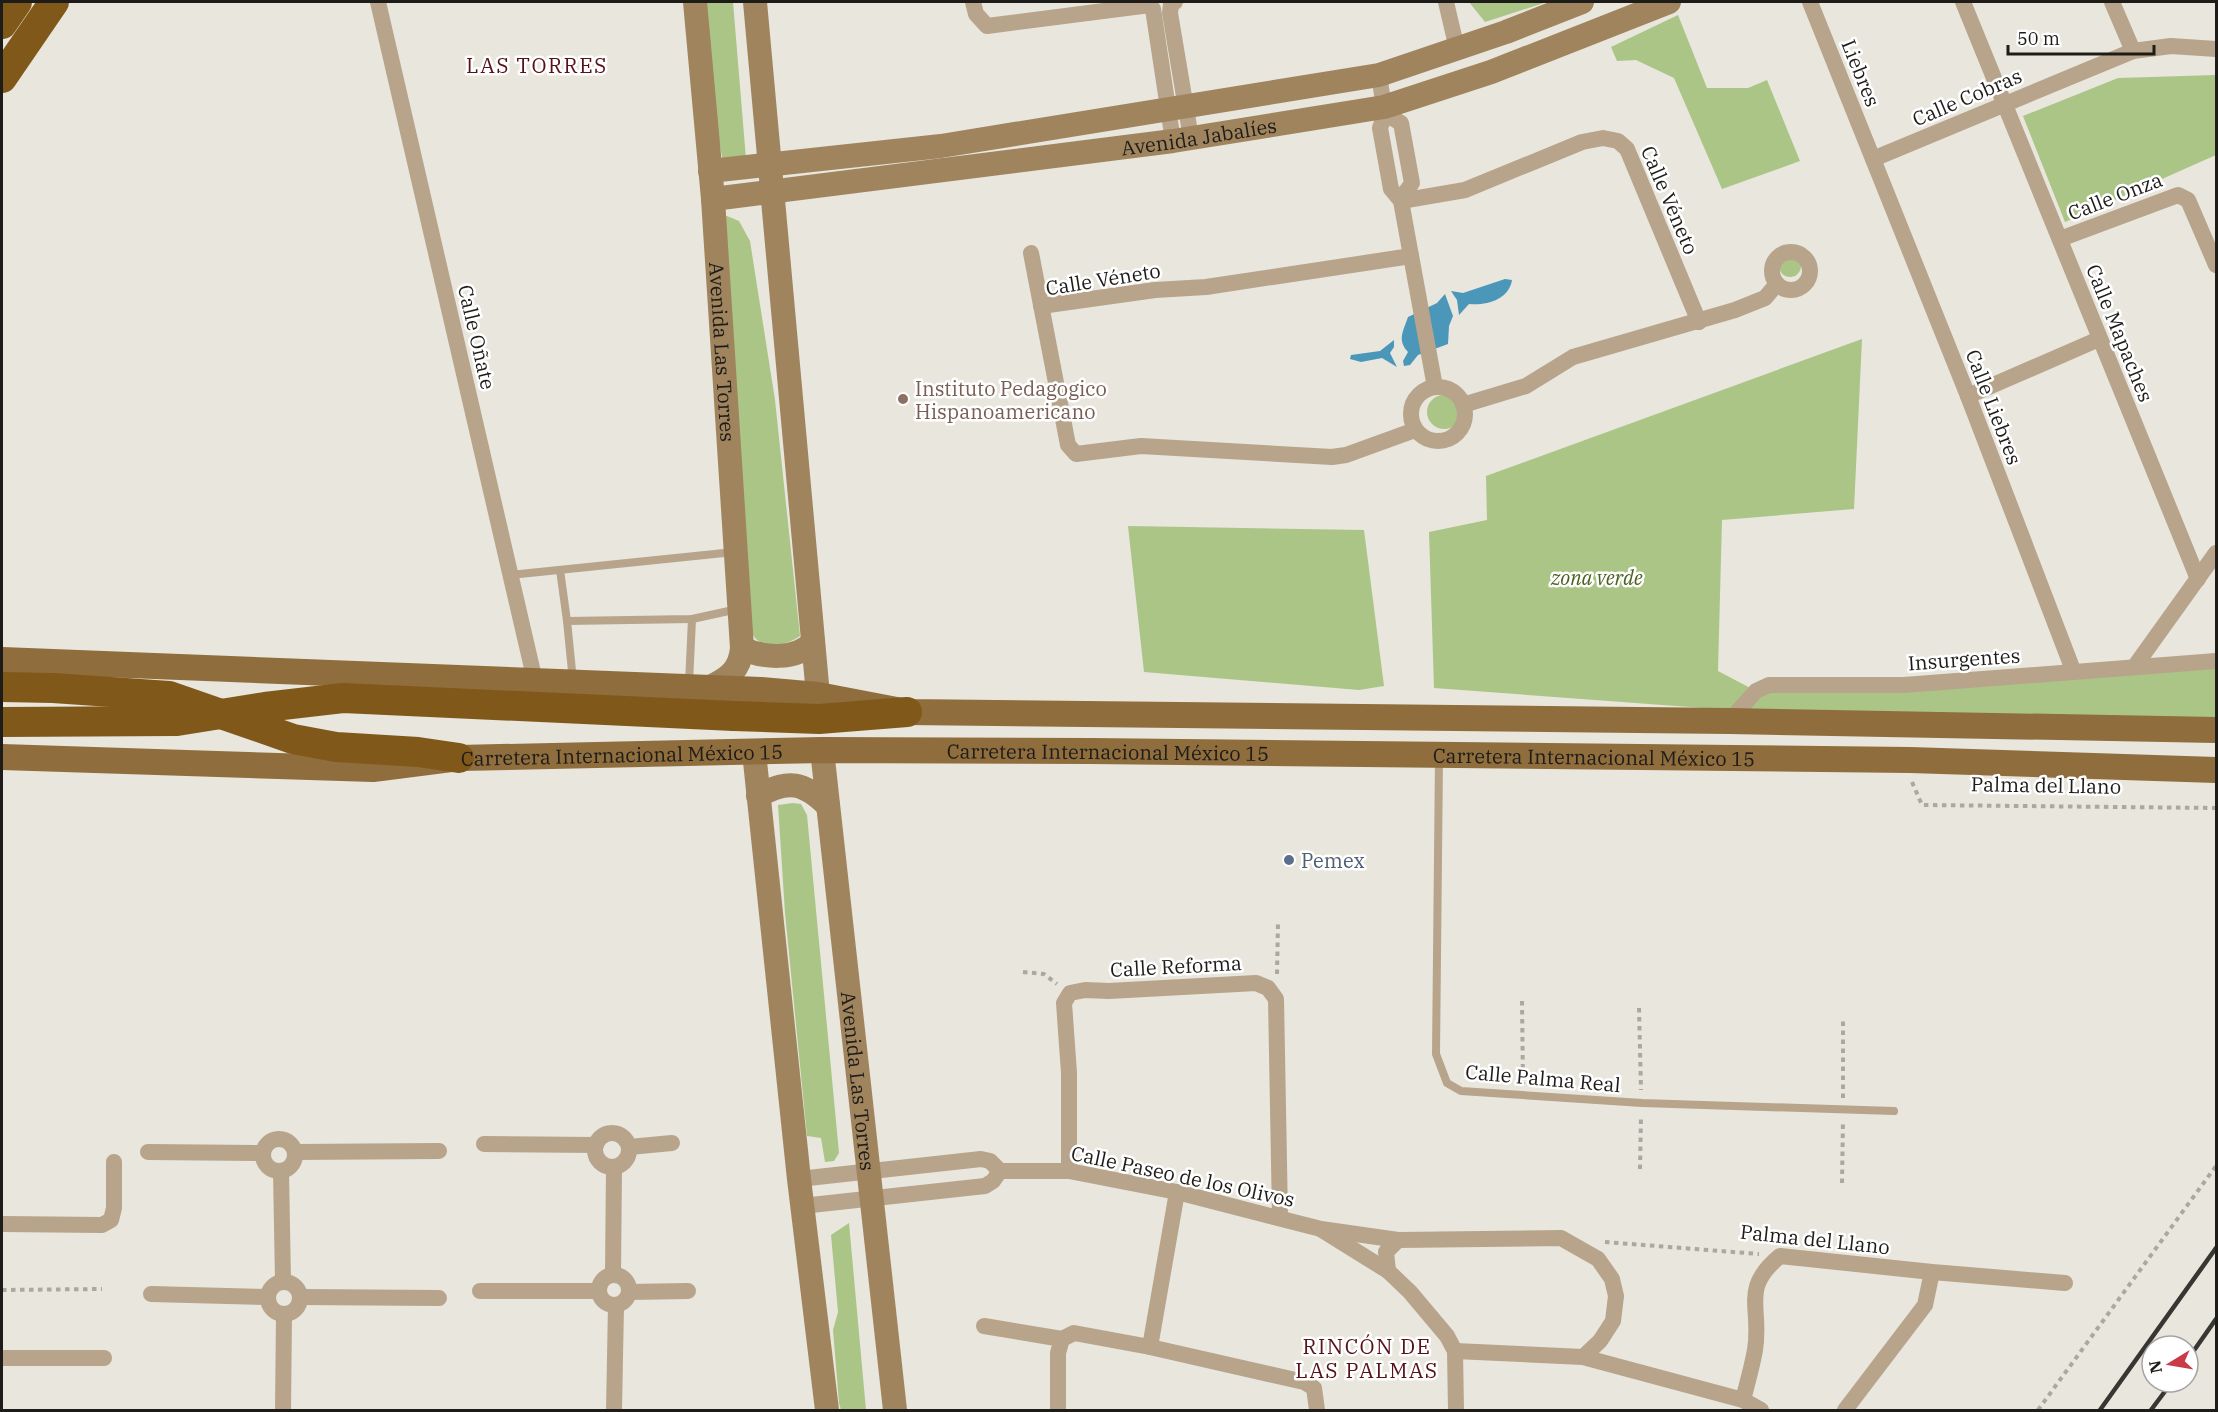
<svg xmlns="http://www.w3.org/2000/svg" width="2218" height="1412" font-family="'IBM Plex Serif',serif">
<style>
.green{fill:#abc587}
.water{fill:#4a97ba}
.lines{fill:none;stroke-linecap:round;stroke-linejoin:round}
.path{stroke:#aaa8a1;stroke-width:4;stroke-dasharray:4.5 4.5;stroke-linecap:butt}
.lane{stroke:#b7a48b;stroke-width:8}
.street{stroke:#b7a48b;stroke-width:16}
.secondary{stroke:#a0845e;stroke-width:24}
.primary{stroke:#8f6d3d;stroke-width:26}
.highway{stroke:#80591a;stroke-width:30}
.rail{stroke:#373632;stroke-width:4.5}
.highway-bridge{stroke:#80591a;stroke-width:30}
.education-dot{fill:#8d6e63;stroke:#fff;stroke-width:2}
.service-dot{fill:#5c6f8a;stroke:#fff;stroke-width:2}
.labels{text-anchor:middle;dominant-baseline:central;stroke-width:5;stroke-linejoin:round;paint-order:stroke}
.street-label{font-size:20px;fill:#1d1c19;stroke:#fff}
.education-label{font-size:20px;fill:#785e54;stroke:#fff;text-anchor:start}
.park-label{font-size:20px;font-style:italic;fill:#49611d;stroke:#fff}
.service-label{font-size:20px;fill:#4e5e75;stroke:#fff;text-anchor:start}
.neighbourhood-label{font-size:21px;letter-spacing:1.5px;fill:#571219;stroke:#fff}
</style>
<rect width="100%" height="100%" fill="#e8e6dd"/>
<g class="green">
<polygon points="693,2 733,2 746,159 723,162"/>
<polygon points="1469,2 1547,2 1485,22"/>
<polygon points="1678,15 1707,88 1748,88 1767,80 1800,161 1722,189 1674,78 1636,60 1617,61 1611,47"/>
<polygon points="2216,75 2216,155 2065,222 2023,116 2118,78"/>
<path d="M727 216 739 221 750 241 775 400 800 636C789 644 767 650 756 639 749 631 744 618 739 609L718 218Z"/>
<circle cx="1790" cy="266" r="11"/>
<polygon points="1862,339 1854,509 1722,520 1718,671 1756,691 2216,668 2216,719 1730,710 1434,688 1429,532 1487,520 1486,476"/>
<circle cx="1444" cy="412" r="17"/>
<polygon points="1128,526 1364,530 1384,686 1359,690 1144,672"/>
<polygon points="793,803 801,804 807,815 839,1153 834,1161 825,1162 821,1138 807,1136 785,913 778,805"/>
<polygon points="849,1223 866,1410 841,1410 839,1403 833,1330 838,1312 831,1235"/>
</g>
<g class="water">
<path d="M1505 279 1512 280C1509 300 1485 306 1469 304L1459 315 1457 300 1451 291 1463 293Z"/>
<path d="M1445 294 1453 316 1449 326 1448 344 1418 355 1410 365 1404 366 1403 361 1408 352C1397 340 1403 332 1408 317L1437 303Z"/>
<polygon points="1394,340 1394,347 1390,353 1397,367 1382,358 1361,362 1350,359 1351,355 1380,351"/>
</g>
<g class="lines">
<g class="path">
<polyline points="1912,782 1922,805 2216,808"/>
<polyline points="1023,972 1044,974 1057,984"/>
<polyline points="1277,974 1278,922"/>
<polyline points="1522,1001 1523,1084"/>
<polyline points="1639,1008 1641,1090"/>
<polyline points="1843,1098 1843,1018"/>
<polyline points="1640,1169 1641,1116"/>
<polyline points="1842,1183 1843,1120"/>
<polyline points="1605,1242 1759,1254"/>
<polyline points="2,1290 102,1289"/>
<polyline points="2038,1410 2216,1166"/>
</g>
<g class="lane">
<polyline points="560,570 567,621"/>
<polyline points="510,575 734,552"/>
<polyline points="573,681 567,621 692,619 738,609"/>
<polyline points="689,683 692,619"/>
<polyline points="1439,759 1436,1054 1447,1083 1461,1091 1642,1103 1894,1111"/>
</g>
<g class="street">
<polyline points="378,2 535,681"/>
<polyline points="973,2 976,14 987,26 1150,5 1153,9 1173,141"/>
<polyline points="1175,2 1171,4 1170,13 1191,138"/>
<polyline points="1446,2 1457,49"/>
<polyline points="1810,2 1968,396 2073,670"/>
<polyline points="1963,2 2198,579"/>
<polyline points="2112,2 2133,51"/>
<polyline points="1379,75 1385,114 1380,128 1391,189 1401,201 1435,387"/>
<polyline points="1385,114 1401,123 1412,183 1401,199"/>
<polyline points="1873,159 2133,51 2171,46 2216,49"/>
<polyline points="1401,201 1465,190 1582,142 1603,138 1618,141 1627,149 1699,322"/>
<polyline points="2060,239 2178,195 2188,200 2216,265"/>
<circle cx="1791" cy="271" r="19"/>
<polyline points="1031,253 1068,445 1076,454 1141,446 1332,457 1346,455 1415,430"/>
<polyline points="1041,306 1155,290 1206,287 1411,256"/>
<circle cx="1438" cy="414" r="27"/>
<polyline points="1968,396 2099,339"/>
<polyline points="1463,405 1526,386 1573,357 1735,310 1765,298 1776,285"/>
<polyline points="2135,666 2216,553"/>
<polyline points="1729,721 1756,691 1769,685 1904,685 2216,661"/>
<circle cx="612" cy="1150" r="17"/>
<circle cx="279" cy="1155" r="16"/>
<polyline points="484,1144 596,1145"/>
<polyline points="629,1147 672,1143"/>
<polyline points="148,1152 263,1153"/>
<polyline points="295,1152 439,1151"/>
<polyline points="281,1171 283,1281"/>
<polyline points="1069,1171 1069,1073 1064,1003 1070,993 1085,990 1109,991 1256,983 1268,988 1276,999 1280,1217"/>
<polyline points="799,1179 981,1159 990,1161 1000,1171 1069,1171 1177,1192 1321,1229 1398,1240 1561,1238 1598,1259 1612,1279 1616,1296 1613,1321 1600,1341 1583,1357"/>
<polyline points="802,1206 985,1186 993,1181 1000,1171"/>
<polyline points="2,1224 102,1225 111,1220 114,1208 114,1162"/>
<polyline points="1322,1230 1388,1271 1410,1292 1447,1336 1455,1351 1456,1410"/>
<polyline points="1388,1271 1386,1252 1398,1240"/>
<polyline points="613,1274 614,1167"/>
<circle cx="614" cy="1290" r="15"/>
<circle cx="284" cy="1298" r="16"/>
<polyline points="480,1291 599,1291"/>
<polyline points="629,1292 688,1291"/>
<polyline points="151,1294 268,1297"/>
<polyline points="300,1297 439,1298"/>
<polyline points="984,1326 1062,1339 1074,1333 1150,1347 1304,1382 1314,1388 1317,1410"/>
<polyline points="1150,1347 1177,1192"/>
<polyline points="1455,1351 1583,1357 1743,1400 1761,1410"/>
<polyline points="2,1358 104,1358"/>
<path d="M1743 1400C1747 1384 1752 1367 1755 1350 1762 1307 1740 1289 1780 1256L1932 1272 2065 1283"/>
<polyline points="283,1410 284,1314"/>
<polyline points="614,1410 616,1305"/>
<polyline points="1058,1410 1058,1353 1062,1339"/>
<polyline points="1845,1410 1925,1305 1932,1272"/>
</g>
<g class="secondary">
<path id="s1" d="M695 2 713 199 742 648C740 670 729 678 710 687"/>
<polyline points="755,2 818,695"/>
<polyline points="710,171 941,146 1379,75 1506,32 1582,2"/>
<path id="s2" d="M713 199 1173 141 1384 107 1491 72 1669 2"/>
<path d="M742 648C762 658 796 661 813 642"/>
<path id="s3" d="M822 750 895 1410"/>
<polyline points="754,752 799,1179 827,1410"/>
<path d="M758 796C788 779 804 782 828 806"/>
</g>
<g class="primary">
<polyline points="2,660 761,690 818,695 907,712 1729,721 2216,730"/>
<path id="s4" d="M2 757 373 769 459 758 822 750 1091 751 1910 760 2216 770"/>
</g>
<g class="highway">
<polyline points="2,24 17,2"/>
<polyline points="2,78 54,2"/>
<polyline points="2,687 53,688 169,696 293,739 336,747 418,752 459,758"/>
<polyline points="734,716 819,719 907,712"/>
</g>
<g class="rail">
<polyline points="2188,1359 2216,1319"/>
<polyline points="2100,1410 2216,1248"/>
<polyline points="2151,1410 2172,1382"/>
</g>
<polyline class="highway-bridge" points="2,722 177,721 265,707 343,698 734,716"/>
</g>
<circle class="education-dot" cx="903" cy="399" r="6"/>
<circle class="service-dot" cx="1289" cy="860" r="6"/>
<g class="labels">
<g class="street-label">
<text transform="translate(1861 73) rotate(68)">Liebres</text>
<text transform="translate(1967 97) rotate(-23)">Calle Cobras</text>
<text stroke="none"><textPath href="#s2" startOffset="490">Avenida Jabalíes</textPath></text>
<text transform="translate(2115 196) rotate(-21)">Calle Onza</text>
<text transform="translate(1670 200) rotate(67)">Calle Véneto</text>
<text transform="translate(1103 279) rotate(-9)">Calle Véneto</text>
<text transform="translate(2120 333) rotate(68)">Calle Mapaches</text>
<text transform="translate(477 337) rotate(77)">Calle Oñate</text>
<text stroke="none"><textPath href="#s1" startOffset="351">Avenida Las Torres</textPath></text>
<text transform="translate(1994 407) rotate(69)">Calle Liebres</text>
<text transform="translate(1964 659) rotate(-4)">Insurgentes</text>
<text stroke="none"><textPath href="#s4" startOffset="1107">Carretera Internacional México 15</textPath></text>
<text stroke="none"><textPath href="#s4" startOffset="621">Carretera Internacional México 15</textPath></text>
<text stroke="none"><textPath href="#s4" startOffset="1593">Carretera Internacional México 15</textPath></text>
<text transform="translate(2046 785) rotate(1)">Palma del Llano</text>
<text transform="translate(1176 966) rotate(-3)">Calle Reforma</text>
<text transform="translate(1543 1078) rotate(5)">Calle Palma Real</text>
<text stroke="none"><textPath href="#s3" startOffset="333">Avenida Las Torres</textPath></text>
<text transform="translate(1183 1176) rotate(12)">Calle Paseo de los Olivos</text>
<text transform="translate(1815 1239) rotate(6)">Palma del Llano</text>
</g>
<g class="education-label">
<text x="915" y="388">Instituto Pedagogico<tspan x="915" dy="23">Hispanoamericano</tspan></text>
</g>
<g class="park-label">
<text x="1597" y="577">zona verde</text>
</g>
<g class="service-label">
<text x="1301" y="860">Pemex</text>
</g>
<g class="neighbourhood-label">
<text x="537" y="65">LAS TORRES</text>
<text x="1367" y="1346">RINCÓN DE<tspan x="1367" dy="24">LAS PALMAS</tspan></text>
</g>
</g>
<rect width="2218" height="1412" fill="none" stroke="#1d1c19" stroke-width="6"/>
<g transform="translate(2170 1364) rotate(259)"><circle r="28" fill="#ffffff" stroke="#a5a4a3" stroke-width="1.5"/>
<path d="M0-4.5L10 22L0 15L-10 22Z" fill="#ca3a48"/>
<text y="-9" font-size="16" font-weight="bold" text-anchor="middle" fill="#1d1c19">N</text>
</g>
<path d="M2008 45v9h146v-9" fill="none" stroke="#1d1c19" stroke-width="3"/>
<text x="2017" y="45" font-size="18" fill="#1d1c19" stroke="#ffffff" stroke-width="4.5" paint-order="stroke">50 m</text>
</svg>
